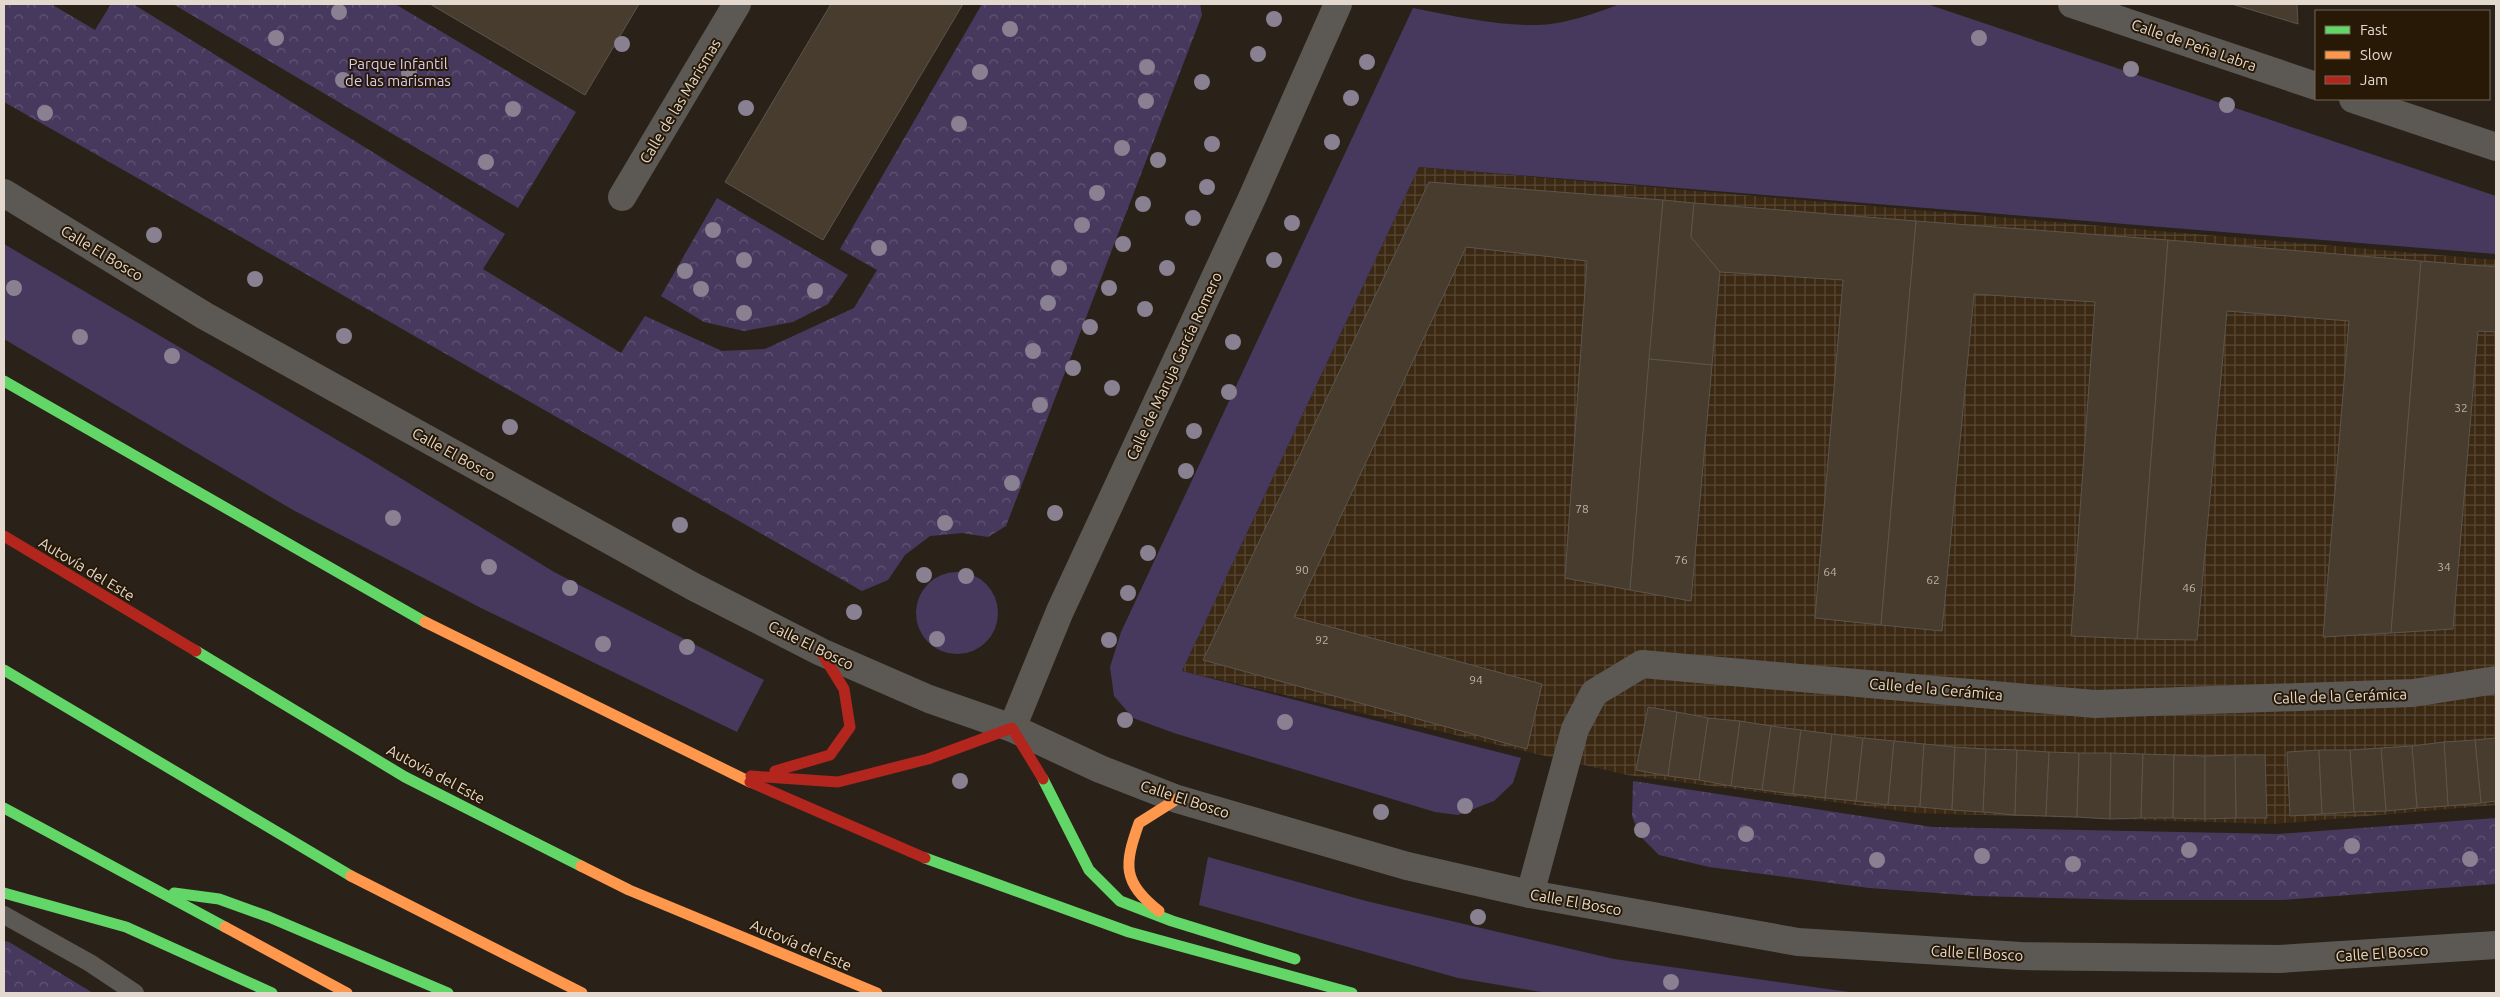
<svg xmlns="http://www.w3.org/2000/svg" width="2500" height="997" font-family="Ubuntu,sans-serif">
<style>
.industrial{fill:url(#industrial-grid)}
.grass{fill:#47395e}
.forest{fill:url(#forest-crowns)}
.building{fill:#473c2e;stroke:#5c554d}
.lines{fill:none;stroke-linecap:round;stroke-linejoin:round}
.lane{stroke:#5c5955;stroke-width:18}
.street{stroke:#5c5955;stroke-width:28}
.fast{stroke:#63d668;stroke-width:11}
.slow{stroke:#ff974d;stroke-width:11}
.jam{stroke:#b3261e;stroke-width:11}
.tree{fill:#898091}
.labels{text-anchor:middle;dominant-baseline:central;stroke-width:4;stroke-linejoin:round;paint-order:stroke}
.number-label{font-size:12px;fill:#bcb2a6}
.street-label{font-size:15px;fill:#e3d9ce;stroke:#281907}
.park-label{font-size:15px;fill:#d7ccf4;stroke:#281907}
</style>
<defs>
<pattern id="industrial-grid" width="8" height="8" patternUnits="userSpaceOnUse" patternTransform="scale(1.25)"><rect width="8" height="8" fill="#3b2913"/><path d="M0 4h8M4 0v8" fill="none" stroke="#574734"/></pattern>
<pattern id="forest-crowns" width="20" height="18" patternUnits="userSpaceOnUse" patternTransform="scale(1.25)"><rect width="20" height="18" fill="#47395e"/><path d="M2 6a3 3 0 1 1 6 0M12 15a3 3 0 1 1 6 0" fill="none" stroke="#615574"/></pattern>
</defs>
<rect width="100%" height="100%" fill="#2a2219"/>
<polygon class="industrial" points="1419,167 2496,260 2496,805 2273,824 1917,813 1627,775 1182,671"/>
<g class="grass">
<path d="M1619 4H1927L2496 196V254L1419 167 1182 671 1521 758 1513 783 1494 801 1458 815 1435 812 1174 733 1133 718 1114 696 1110 667 1121 632 1413 8C1453 16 1497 26 1538 25 1560 25 1599 13 1619 4Z"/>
<polygon points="4,244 366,457 554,572 764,680 737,732 481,608 293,510 4,339"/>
<circle cx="957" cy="613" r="41"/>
<polygon points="1208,857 1366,901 1614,959 1856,993 1547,993 1458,978 1199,905"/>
</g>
<g class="forest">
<polygon points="4,4 51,4 95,30 111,4 133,4 505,234 483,269 621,353 645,316 722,351 765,349 854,308 877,270 840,249 982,4 1200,4 1202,15 1006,526 988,537 962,533 930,536 905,555 888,580 862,591 4,102"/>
<polygon points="173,4 395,4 576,112 518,208"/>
<polygon points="717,198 848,275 828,304 793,322 744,331 704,322 661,296"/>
<polygon points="1633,781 1932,827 2278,834 2496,818 2496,884 2282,900 2135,900 1977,896 1869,888 1709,867 1659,855 1640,836 1632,816"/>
<polygon points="4,941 9,942 93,993 4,993"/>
</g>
<g class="building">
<polygon points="430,4 639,4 585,95"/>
<polygon points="831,4 963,4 823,240 725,182"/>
<polygon points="2232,4 2297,4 2298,24"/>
<polygon points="1429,182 1663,200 1630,590 1565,578 1587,261 1466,247 1294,617 1542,684 1527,749 1203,660"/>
<polygon points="1663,200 1694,203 1691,237 1720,272 1712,365 1649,359"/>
<polygon points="1694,203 1916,221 1881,625 1815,618 1843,280 1720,272 1691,237"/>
<polygon points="1916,221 2168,240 2137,639 2071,636 2095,302 1974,294 1942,631 1881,625"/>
<polygon points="2168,240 2421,261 2391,633 2323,637 2349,321 2227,311 2197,640 2137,639"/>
<polygon points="2421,261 2496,267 2496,332 2478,331 2453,629 2391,633"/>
<polygon points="1649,359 1712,365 1691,601 1630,590"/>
<polygon points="1648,707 1677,712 1668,776 1636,770"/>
<polygon points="1677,712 1708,718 1699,780 1668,776"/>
<polygon points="1708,718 1740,721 1731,786 1699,780"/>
<polygon points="1740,721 1771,726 1762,790 1731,786"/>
<polygon points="1771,726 1801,730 1793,794 1762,790"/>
<polygon points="1801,730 1832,734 1825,798 1793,794"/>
<polygon points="1832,734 1863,738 1856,801 1825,798"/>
<polygon points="1863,738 1894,741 1888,805 1856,801"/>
<polygon points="2496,738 2496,801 2481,803 2475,740"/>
<polygon points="2475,740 2481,803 2448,806 2444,742"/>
<polygon points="1894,741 1924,744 1920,807 1888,805"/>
<polygon points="2444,742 2448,806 2417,808 2412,746"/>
<polygon points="1924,744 1955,747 1952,810 1920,807"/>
<polygon points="2412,746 2417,808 2386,811 2381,748"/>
<polygon points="1955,747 1986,749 1983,812 1952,810"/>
<polygon points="2381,748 2386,811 2354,812 2350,750"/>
<polygon points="1986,749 2017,750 2015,815 1983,812"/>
<polygon points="2017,750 2049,752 2046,816 2015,815"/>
<polygon points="2319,750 2322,814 2290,816 2287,752"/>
<polygon points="2319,750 2350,750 2354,812 2322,814"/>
<polygon points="2049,752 2079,753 2077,817 2046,816"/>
<polygon points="2079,753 2111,753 2110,819 2077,817"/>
<polygon points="2111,753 2143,754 2141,818 2110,819"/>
<polygon points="2143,754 2174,755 2173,818 2141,818"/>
<polygon points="2174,755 2205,756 2205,819 2173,818"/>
<polygon points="2235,755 2265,755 2267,818 2236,818"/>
<polygon points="2235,755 2236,818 2205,819 2205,756"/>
</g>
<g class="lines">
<polyline class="lane" points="4,915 90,963 135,993"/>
<g class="street">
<polyline points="2072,4 2316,86"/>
<polyline points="2353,99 2496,147"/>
<polyline points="4,193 205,316 694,587 821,652 929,699 1012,728 1100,769 1177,799 1407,866 1530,894 1798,942 2021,956 2279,959 2496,945"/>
<polyline points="622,197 737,4"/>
<polyline points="1012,728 1060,611 1252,198 1338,4"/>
<polyline points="1530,894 1575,729 1594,693 1642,664 2095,704 2413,693 2496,680"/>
</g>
<g class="fast">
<polyline points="4,381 425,622"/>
<polyline points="196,651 405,777 581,866"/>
<polyline points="4,670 351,876"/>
<polyline points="1043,779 1089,870 1120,901 1172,921 1295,959"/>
<polyline points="4,808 225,927"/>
<polyline points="925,858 1129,932 1352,993"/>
<polyline points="4,893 126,927 272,993"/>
<polyline points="174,893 219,899 269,917 448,993"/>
</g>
<g class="slow">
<polyline points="425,622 750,782"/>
<polyline points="581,866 629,890 877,993"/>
<polyline points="351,876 582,993"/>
<path d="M1159 911C1122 882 1124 865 1139 823L1177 799"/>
<polyline points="225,927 347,993"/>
</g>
<g class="jam">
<polyline points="4,536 196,651"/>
<polyline points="775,771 830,755 850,727 844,689 821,652"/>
<polyline points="751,776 838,782 928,759 1012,728 1043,779"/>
<polyline points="750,782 925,858"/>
</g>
</g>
<g class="tree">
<circle cx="339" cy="12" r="8"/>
<circle cx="1274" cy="19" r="8"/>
<circle cx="1010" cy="29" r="8"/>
<circle cx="276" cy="38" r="8"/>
<circle cx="1979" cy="38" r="8"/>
<circle cx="622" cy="44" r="8"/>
<circle cx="1258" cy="54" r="8"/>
<circle cx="1367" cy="62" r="8"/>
<circle cx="1147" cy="67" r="8"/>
<circle cx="2131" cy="69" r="8"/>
<circle cx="980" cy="72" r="8"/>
<circle cx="409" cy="73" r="8"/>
<circle cx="343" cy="80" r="8"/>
<circle cx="1202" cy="82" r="8"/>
<circle cx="1351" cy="98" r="8"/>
<circle cx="1146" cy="101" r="8"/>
<circle cx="2227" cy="105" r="8"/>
<circle cx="746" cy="108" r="8"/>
<circle cx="513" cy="109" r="8"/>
<circle cx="45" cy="113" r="8"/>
<circle cx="959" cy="124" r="8"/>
<circle cx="1332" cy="142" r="8"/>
<circle cx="1212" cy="144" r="8"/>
<circle cx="1122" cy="148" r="8"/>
<circle cx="1158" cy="160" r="8"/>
<circle cx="486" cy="162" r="8"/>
<circle cx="1207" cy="187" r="8"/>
<circle cx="1097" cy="193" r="8"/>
<circle cx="1143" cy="204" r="8"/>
<circle cx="1193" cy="218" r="8"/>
<circle cx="1292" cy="223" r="8"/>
<circle cx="1082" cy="225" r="8"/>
<circle cx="713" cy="230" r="8"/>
<circle cx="154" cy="235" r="8"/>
<circle cx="1123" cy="244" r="8"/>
<circle cx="879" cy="248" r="8"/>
<circle cx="744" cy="260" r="8"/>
<circle cx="1274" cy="260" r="8"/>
<circle cx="1059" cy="268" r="8"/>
<circle cx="1167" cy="268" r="8"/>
<circle cx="685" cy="271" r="8"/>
<circle cx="255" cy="279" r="8"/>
<circle cx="14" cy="288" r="8"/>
<circle cx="1109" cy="288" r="8"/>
<circle cx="701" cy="289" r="8"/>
<circle cx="815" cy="291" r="8"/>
<circle cx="1048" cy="303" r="8"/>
<circle cx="1145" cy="309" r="8"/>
<circle cx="744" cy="313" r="8"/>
<circle cx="1090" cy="327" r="8"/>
<circle cx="344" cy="336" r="8"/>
<circle cx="80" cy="337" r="8"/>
<circle cx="1233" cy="342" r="8"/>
<circle cx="1033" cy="351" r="8"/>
<circle cx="172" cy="356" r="8"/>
<circle cx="1073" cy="368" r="8"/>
<circle cx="1112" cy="388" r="8"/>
<circle cx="1229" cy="392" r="8"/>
<circle cx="1040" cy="405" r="8"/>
<circle cx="510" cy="427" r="8"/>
<circle cx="1194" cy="431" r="8"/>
<circle cx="1186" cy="471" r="8"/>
<circle cx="1012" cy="483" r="8"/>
<circle cx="1055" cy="513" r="8"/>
<circle cx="393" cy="518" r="8"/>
<circle cx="945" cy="523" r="8"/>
<circle cx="680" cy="525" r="8"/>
<circle cx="1148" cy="553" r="8"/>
<circle cx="489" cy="567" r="8"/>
<circle cx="924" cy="575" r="8"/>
<circle cx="966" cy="576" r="8"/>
<circle cx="570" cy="588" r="8"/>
<circle cx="1128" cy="593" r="8"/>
<circle cx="854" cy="612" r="8"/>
<circle cx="937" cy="639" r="8"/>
<circle cx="1109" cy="640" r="8"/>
<circle cx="603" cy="644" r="8"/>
<circle cx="687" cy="647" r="8"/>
<circle cx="1125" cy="720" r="8"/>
<circle cx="1285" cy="722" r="8"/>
<circle cx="960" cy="781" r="8"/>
<circle cx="1465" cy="806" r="8"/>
<circle cx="1381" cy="812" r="8"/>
<circle cx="1642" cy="830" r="8"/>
<circle cx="1746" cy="834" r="8"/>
<circle cx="2352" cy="846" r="8"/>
<circle cx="2189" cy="850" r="8"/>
<circle cx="1982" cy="856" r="8"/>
<circle cx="2470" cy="859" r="8"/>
<circle cx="1877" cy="860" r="8"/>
<circle cx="2073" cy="864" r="8"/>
<circle cx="1478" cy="917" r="8"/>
<circle cx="1671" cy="982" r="8"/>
</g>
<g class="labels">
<g class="number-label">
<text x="2461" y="407">32</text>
<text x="1582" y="508">78</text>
<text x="1681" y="559">76</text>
<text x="2444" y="566">34</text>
<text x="1302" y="569">90</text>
<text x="1830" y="571">64</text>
<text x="1933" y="579">62</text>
<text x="2189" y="587">46</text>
<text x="1322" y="639">92</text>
<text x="1476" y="679">94</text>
</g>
<g class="street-label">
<text transform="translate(2194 45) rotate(19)">Calle de Peña Labra</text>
<text transform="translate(680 101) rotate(-59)">Calle de las Marismas</text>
<text transform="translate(102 253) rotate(31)">Calle El Bosco</text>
<text transform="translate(1174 366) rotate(-65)">Calle de Maruja García Romero</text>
<text transform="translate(454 454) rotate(29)">Calle El Bosco</text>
<text transform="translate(87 569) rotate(31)">Autovía del Este</text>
<text transform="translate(811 645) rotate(26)">Calle El Bosco</text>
<text transform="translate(1936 689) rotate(5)">Calle de la Cerámica</text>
<text transform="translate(2340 696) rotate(-2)">Calle de la Cerámica</text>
<text transform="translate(436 774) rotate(28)">Autovía del Este</text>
<text transform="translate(1185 799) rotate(18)">Calle El Bosco</text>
<text transform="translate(1576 902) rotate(10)">Calle El Bosco</text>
<text transform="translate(801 945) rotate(23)">Autovía del Este</text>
<text transform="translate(1977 953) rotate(3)">Calle El Bosco</text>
<text transform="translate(2382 953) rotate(-4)">Calle El Bosco</text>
</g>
<g class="park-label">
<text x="398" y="63">Parque Infantil<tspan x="398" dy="17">de las marismas</tspan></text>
</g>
</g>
<rect width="2500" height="997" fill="none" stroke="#e3d9ce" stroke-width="10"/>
<rect x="2315" y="10" width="175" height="90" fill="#281907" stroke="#736657"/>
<rect x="2325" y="26" width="25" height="8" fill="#63d668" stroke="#736657"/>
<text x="2360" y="35" font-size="15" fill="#e3d9ce">Fast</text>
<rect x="2325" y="51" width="25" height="8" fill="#ff974d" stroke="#736657"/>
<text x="2360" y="60" font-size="15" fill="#e3d9ce">Slow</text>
<rect x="2325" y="76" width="25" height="8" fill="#b3261e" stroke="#736657"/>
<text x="2360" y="85" font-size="15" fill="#e3d9ce">Jam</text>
</svg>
